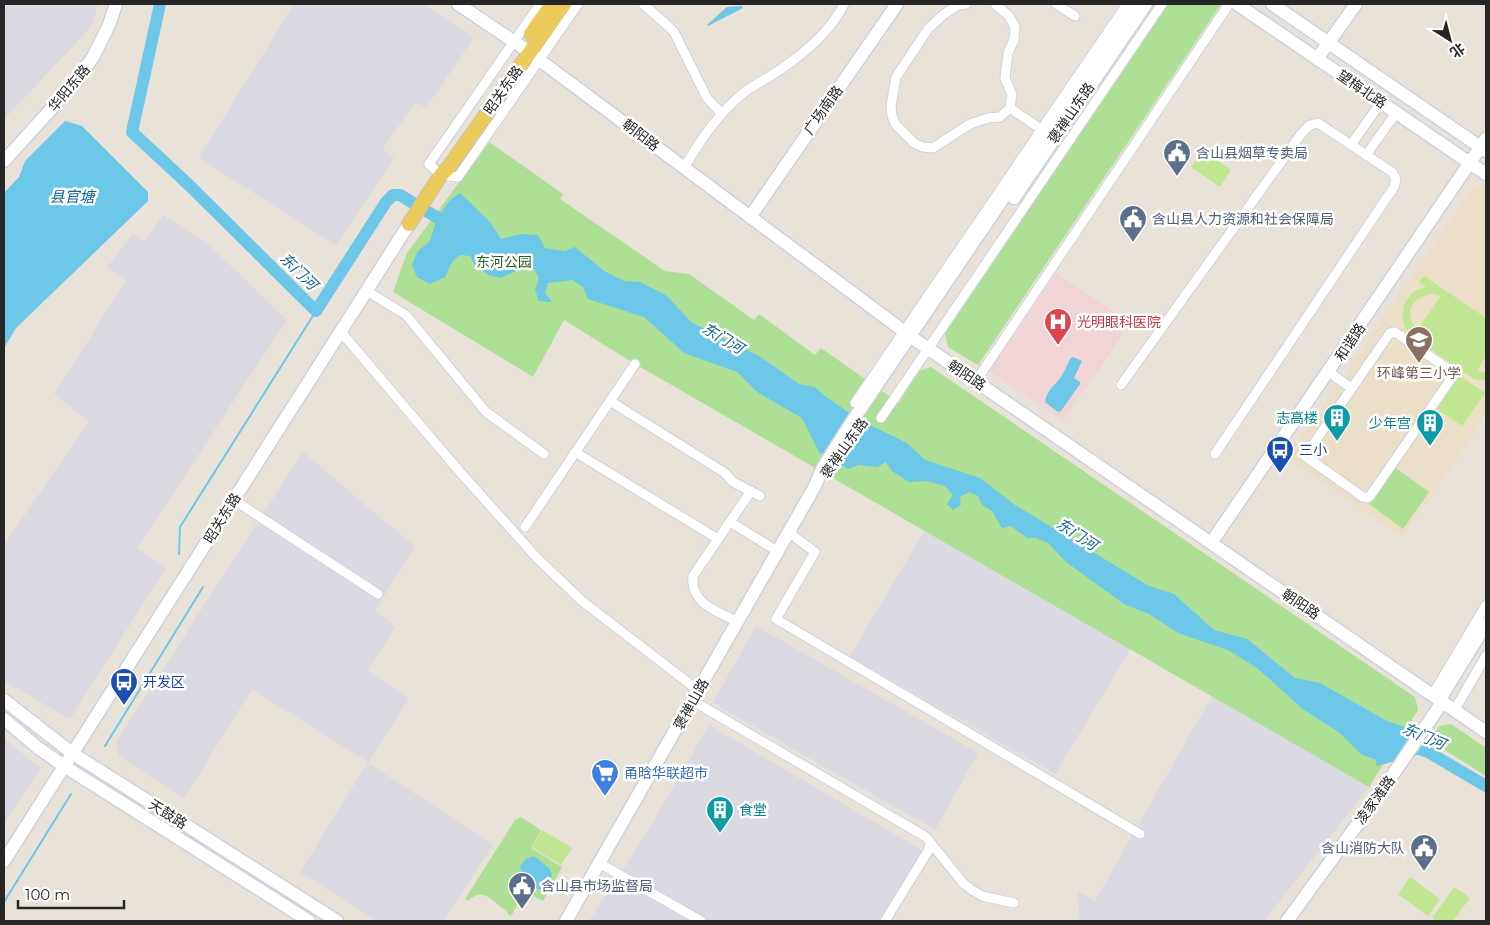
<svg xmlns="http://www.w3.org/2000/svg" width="1490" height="925" font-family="Montserrat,'Noto Sans SC',sans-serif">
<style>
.industrial{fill:#dbd9e1}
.education{fill:#ebdfc7}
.medical{fill:#f0d4d6}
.green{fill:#addf95}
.pitch{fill:#c1e691;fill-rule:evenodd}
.water{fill:#6cc7e9}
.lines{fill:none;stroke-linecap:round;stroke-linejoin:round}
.stream{stroke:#6cc7e9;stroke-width:2}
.river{stroke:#6cc7e9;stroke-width:12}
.street-casing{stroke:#cdd1df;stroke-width:11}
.secondary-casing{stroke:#cdd1df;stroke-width:15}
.primary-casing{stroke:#c2c2c2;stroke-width:16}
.street{stroke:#fff;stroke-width:9}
.secondary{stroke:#fff;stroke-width:12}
.primary{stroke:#ebcb5b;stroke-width:14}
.labels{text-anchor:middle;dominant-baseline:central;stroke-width:5;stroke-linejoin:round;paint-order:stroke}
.street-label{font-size:14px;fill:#262626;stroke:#fff}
.service-label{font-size:14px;fill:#4e5e75;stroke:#fff;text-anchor:start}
.park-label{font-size:14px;fill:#285f1b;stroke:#fff}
.health-label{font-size:14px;fill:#be3a42;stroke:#fff;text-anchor:start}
.education-label{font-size:14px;fill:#785e54;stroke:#fff}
.culture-label{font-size:14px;fill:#0d838f;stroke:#fff;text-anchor:end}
.transit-label{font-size:14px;fill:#164399;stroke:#fff;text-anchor:start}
.shop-label{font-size:14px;fill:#366cbe;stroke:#fff;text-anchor:start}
.water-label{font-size:15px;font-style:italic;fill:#116390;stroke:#fff}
</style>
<rect width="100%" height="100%" fill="#e9e2d8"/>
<g class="industrial">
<polygon points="4,4 98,4 91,27 4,119"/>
<polygon points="294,4 422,4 474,37 427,107 415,103 382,149 394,158 336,245 199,158"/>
<polygon points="163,215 209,245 287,320 137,548 166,568 70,719 4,681 4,545 89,421 54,394 126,281 107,267 133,234 145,242"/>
<polygon points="303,452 415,547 375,610 395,627 368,670 409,698 368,763 493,845 443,921 378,921 300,872 368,762 252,689 184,798 119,756 116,742"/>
<polygon points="925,530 1131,648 1055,774 850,656"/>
<polygon points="756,626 978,753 935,830 713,703"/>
<polygon points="1212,696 1369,787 1264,921 1080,921 1077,891 1095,901"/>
<polygon points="709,725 925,852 882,921 589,921 645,836"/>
<polygon points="4,738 41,769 4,823"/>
</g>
<polygon class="education" points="1485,185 1486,186 1486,416 1402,537 1287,458 1474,187"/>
<polygon class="medical" points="1055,273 1130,323 1063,421 986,369"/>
<g class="green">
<polygon points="1168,4 1221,4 978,365 948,347 945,333"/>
<polygon points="489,142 563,194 560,199 665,271 689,274 754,320 759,314 815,355 821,348 899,403 918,371 931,367 1415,697 1418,710 1369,787 635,364 564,320 533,377 393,292 407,253"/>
<polygon points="1393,466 1429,492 1403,529 1368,503"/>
<polygon points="1451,724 1486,748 1486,776 1431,741 1439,726"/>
<path d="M521,817l20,13 -10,18 31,19 -19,34 -18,-9 -14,24 -3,-2 -2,-4c-12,-5 -21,-26 -38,-9l-3,-2 50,-79z"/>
</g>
<g class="pitch">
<polygon points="1202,150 1231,170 1220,187 1191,167"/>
<path d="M1424,276l62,42v38l-9,15 9,2v8l-12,-2 -60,-41 -9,-10 -3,-12 2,-12 9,-12 13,-5 -7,-5zM1432,294l9,2 -24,34c-14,-17 -6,-33 15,-36z"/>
<polygon points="1456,373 1485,393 1462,426 1434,407"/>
<polygon points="542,830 572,848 561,865 532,847"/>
<polygon points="1410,877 1440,899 1428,916 1398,894"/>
<polygon points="1454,887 1470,898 1453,921 1436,921 1432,918"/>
</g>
<g class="water">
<polygon points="742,6 743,8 708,26 707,25 727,7"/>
<polygon points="65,121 82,126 148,192 148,201 16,328 4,348 4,193 19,177 25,161"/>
<polygon points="460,193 490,222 501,239 522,234 538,235 545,248 564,251 575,247 604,271 624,281 640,282 667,296 691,322 759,356 799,384 815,387 825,396 858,419 907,443 925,460 980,478 1015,505 1149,586 1174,594 1214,630 1247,639 1295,678 1320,683 1387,721 1408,728 1428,752 1377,766 1375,759 1362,755 1340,733 1304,710 1257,668 1228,650 1178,633 1149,614 1124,604 1066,562 1048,543 1036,538 1027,538 1011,526 1002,528 992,511 982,505 978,496 969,492 960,497 961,505 953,510 947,504 953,495 945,486 927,481 909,482 892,471 886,462 877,467 859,465 848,469 819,452 802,418 757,392 737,372 684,353 644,317 588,299 583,287 573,280 548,283 545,293 552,302 539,301 535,290 539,278 534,269 520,269 500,278 489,275 476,267 470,256 460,255 452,262 445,277 430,284 417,277 412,265 418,251 430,241 437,218 450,200"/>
<path d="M1073,357l9,4 -8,17 6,4v2l-19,27 -3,1 -13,-10c2,-10 6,-14 13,-21 5,-6 9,-16 12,-22z"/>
<polygon points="534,856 550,869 552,875 547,886 540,890 522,878 520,866 527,858"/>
</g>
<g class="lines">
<g class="stream">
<polyline points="179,554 180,527 316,311"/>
<polyline points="105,746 203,587"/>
<polyline points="4,902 71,794"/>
</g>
<g class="river">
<polyline points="160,4 132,132 191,187 316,311 386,202 393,195 400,195 451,226"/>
<polyline points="1411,746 1428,752 1486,786"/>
</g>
<defs>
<g id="street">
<polyline points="540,4 429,164 441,175 458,177 578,4"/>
<polyline points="643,4 668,26 674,32 707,98 721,113"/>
<polyline points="966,4 958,5 943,15 928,29 896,77 891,106 892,116 896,125 914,143 923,147 933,148 970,124 988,118 1000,117 1010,108 1012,95 1005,78 1008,53 1014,40 1015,27 1009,16 995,4"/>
<polyline points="1056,4 1075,16"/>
<polyline points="1010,108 1045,132"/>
<polyline points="1351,145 1381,102"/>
<polyline points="1366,155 1396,113"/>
<path d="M684,168c17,-29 35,-56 62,-77 11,-8 24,-14 35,-22 25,-17 50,-38 63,-65"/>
<polyline points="367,291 406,315 486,412 544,454"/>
<polyline points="341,332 460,472 537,558 582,601 699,691"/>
<polygon points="1395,332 1451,371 1453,376 1370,496 1367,498 1363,497 1305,456 1390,333"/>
<polyline points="1329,372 1351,388"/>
<polyline points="976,381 1229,4"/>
<polyline points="1121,385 1301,134 1310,125 1318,123 1392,172 1396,179 1394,187 1215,454"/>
<polyline points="610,401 725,473 733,482 760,496"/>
<polyline points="855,403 1127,4"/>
<polyline points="881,418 1162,4"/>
<polyline points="575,452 718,539"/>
<polyline points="234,500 378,594"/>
<polyline points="730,522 777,551"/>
<polyline points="525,527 635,364"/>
<polyline points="788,532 815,552 776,619 1140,834"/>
<path d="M736,621c-20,-10 -46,-18 -43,-45l58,-85"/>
<polyline points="1433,694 1486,605"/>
<polyline points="693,701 926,837 963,883 972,890 982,896 1014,903"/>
<polyline points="1455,709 1486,656"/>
<polyline points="599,863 701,921"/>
<polyline points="885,921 928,851 930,843"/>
</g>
<g id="secondary">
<polyline points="458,4 522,47 917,341 1486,732"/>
<polyline points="1237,4 1486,174"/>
<polyline points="1272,4 1486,151"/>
<polyline points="1317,59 1356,4"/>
<polyline points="4,161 74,84 93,57 109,25 116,4"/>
<polyline points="1014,198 1146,4"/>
<polyline points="750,217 897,4"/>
<polyline points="1211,543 1486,139"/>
<polyline points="1440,699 1486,624"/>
<polyline points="4,700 72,753 337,921"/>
<polyline points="4,719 37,747 64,766 309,921"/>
<polyline points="4,861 409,224"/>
<polyline points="566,921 815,486 822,469 855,417 1135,4"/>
<polyline points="1287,921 1381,792 1443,701"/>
</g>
<g id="primary">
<polyline points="531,34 552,4"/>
<polyline points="409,224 441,175 449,167 564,4"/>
</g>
</defs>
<use href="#street" class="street-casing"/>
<use href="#secondary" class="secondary-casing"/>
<use href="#primary" class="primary-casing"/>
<use href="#street" class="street"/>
<use href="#secondary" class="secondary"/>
<use href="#primary" class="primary"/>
</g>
<defs>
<symbol id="civic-pin" viewBox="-11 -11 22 30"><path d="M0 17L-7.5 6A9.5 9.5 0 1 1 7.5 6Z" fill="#5c6f8a" stroke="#fff"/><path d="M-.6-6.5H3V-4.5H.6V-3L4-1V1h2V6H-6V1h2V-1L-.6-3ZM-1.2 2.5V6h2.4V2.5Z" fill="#fff"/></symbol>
<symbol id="hospital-pin" viewBox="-11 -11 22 30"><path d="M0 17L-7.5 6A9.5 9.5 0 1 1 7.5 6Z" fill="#e0444e" stroke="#fff"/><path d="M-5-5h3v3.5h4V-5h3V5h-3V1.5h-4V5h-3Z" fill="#fff"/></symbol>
<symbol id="school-pin" viewBox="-11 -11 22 30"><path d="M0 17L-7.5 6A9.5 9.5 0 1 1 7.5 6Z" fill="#8d6e63" stroke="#fff"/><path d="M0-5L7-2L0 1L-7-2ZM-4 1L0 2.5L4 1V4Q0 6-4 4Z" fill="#fff"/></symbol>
<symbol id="building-pin" viewBox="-11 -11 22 30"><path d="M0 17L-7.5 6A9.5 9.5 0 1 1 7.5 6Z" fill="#0f9aa8" stroke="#fff"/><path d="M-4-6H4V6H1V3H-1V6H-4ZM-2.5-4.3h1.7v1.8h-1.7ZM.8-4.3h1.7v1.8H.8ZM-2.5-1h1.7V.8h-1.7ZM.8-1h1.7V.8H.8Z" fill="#fff"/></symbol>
<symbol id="bus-pin" viewBox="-11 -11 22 30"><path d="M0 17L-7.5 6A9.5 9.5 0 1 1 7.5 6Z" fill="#1a4fb4" stroke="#fff"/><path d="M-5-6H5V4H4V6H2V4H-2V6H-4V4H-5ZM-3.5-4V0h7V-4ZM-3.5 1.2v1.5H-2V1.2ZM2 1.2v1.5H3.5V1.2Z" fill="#fff"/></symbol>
<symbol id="supermarket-pin" viewBox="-11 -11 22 30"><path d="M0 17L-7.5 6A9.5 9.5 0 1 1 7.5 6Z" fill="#3f7fe0" stroke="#fff"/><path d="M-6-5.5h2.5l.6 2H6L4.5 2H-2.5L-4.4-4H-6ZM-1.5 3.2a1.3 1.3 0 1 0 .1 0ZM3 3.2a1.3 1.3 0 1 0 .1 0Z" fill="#fff"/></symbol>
</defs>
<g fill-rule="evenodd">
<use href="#civic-pin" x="1161" y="137" width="32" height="43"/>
<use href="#civic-pin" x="1117" y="203" width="32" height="43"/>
<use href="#hospital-pin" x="1042" y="306" width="32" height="43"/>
<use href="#school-pin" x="1403" y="324" width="32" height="43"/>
<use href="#building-pin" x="1321" y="402" width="32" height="43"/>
<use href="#building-pin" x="1414" y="407" width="32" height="43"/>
<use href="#bus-pin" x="1264" y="434" width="32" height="43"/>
<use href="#bus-pin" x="108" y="666" width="32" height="43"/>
<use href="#supermarket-pin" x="589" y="757" width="32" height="43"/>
<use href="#building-pin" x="704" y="794" width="32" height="43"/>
<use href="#civic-pin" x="1408" y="832" width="32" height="43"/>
<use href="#civic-pin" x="506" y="870" width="32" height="43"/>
</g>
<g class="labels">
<g class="street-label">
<text transform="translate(69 88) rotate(-50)">华阳东路</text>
<text transform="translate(1362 89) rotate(34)">望梅北路</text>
<text transform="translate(503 90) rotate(-55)">昭关东路</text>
<text transform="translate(823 110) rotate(-55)">广场南路</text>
<text transform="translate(1071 113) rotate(-56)">褒禅山东路</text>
<text transform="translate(641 135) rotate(37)">朝阳路</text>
<text transform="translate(1350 342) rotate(-56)">和谐路</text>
<text transform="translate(967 375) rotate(34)">朝阳路</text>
<text transform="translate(844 448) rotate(-55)">褒禅山东路</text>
<text transform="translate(222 518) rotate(-58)">昭关东路</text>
<text transform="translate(1301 604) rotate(34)">朝阳路</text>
<text transform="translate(691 704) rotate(-61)">褒禅山路</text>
<text transform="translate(1375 800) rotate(-54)">凌家滩路</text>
<text transform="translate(168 814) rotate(32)">天鼓路</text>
</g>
<g class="service-label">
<text x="1196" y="153">含山县烟草专卖局</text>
<text x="1152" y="219">含山县人力资源和社会保障局</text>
<text x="1405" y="848" text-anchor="end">含山消防大队</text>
<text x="541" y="886">含山县市场监督局</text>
</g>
<g class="park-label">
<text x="504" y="262">东河公园</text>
</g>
<g class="health-label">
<text x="1077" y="322">光明眼科医院</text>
</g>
<g class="education-label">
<text x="1419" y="373">环峰第三小学</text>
</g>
<g class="culture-label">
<text x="1318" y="418">志高楼</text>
<text x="1411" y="423">少年宫</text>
<text x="739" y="810" text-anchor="start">食堂</text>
</g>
<g class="transit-label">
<text x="1299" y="450">三小</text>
<text x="143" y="682">开发区</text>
</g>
<g class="shop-label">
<text x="624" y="773">甬晗华联超市</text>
</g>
<g class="water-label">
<text x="72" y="196">县官塘</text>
<text transform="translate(299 271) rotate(44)">东门河</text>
<text transform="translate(723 338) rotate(31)">东门河</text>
<text transform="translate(1077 534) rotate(33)">东门河</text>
<text transform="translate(1424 736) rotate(23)">东门河</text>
</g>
</g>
<rect width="1490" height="925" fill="none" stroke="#262626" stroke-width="10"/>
<g transform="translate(1450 40) rotate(144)" stroke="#ffffff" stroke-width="4" paint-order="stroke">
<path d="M0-4L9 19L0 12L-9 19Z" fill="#262626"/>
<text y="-8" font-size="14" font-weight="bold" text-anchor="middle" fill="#262626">北</text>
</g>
<path d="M18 900v8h106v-8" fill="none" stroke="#262626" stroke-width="2.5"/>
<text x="25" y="900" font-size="15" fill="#262626" stroke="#ffffff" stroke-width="4" paint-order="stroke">100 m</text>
</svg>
